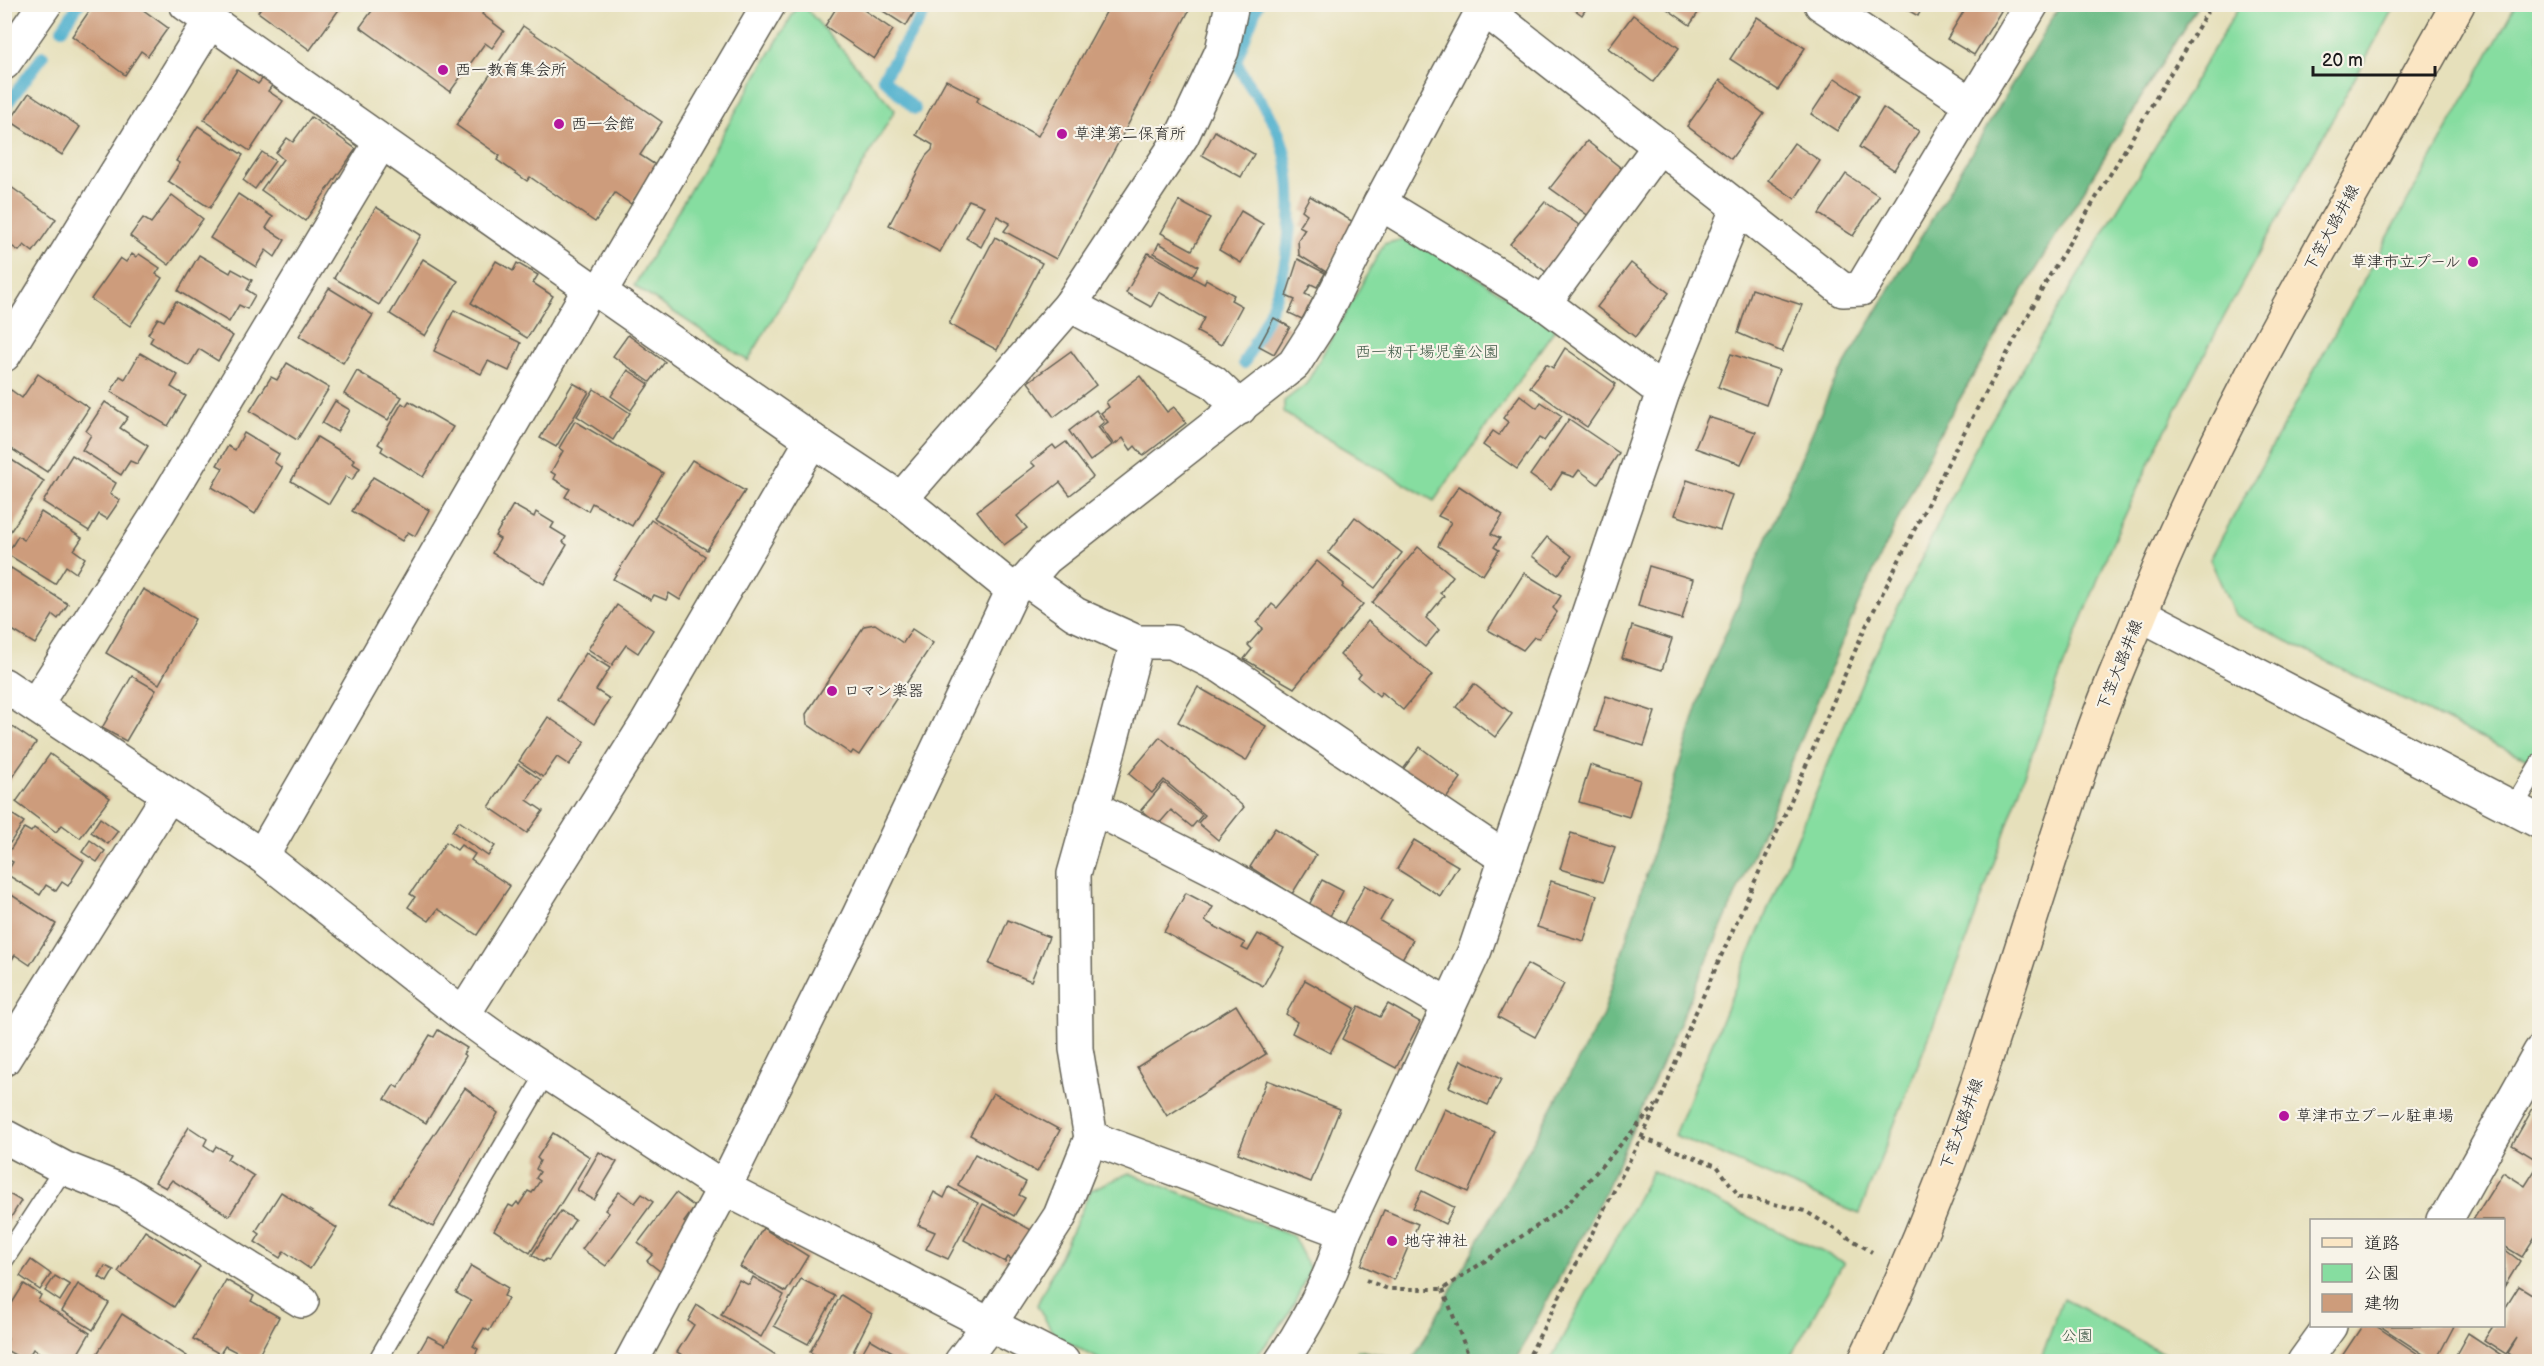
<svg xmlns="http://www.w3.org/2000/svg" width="2544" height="1366" font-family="'Balsamiq Sans','Klee One',sans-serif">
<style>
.green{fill:#86dda0;stroke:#517c5e;stroke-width:1.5}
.forest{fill:#6cbc86;stroke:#446c51;stroke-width:1.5}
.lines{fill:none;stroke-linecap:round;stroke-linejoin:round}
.stream{stroke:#4fb0ce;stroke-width:12}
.building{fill:#cd9c7b}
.service-casing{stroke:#636154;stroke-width:21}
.minor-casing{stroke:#636154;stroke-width:36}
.secondary-casing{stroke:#636154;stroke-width:36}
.path{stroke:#636154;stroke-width:4;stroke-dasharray:4.5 4.5;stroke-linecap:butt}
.service{stroke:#fff;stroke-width:18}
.minor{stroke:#fff;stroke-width:33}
.secondary{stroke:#fbe6c4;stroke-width:33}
.poi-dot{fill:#b5179e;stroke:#f7f3e8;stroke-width:2}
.labels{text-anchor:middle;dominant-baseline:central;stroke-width:4.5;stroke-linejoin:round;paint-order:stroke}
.poi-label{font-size:16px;fill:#1c1c1c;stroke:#f7f3e8;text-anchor:start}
.street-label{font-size:16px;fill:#1c1c1c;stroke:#f7f3e8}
.park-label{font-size:16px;fill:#3c5644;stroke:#f7f3e8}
</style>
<rect width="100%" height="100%" fill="#f7f3e8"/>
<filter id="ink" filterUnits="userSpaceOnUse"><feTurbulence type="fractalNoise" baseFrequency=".0167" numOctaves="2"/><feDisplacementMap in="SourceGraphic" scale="12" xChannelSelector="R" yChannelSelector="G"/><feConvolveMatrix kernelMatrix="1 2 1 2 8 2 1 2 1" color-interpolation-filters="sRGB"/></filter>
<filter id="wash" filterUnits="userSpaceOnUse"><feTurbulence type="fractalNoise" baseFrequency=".008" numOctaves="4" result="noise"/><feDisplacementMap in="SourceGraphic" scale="24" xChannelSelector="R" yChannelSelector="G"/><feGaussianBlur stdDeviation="1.35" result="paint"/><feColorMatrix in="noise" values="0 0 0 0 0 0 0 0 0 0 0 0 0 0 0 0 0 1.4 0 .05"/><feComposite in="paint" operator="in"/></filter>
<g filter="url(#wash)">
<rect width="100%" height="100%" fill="#e6e0bb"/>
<g class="green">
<polygon points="798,5 803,5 895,110 748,361 634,286"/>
<polygon points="2240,5 2395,5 2224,317 2158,445 2113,541 2059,678 1965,945 1859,1214 1674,1135 1865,675 1976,446"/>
<polygon points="2516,5 2539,5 2539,764 2462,729 2235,615 2210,559"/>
<polygon points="1415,236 1555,329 1434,501 1284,413 1284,401 1306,384 1384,244"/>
<polygon points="1652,1171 1844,1262 1788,1361 1550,1361"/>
<polygon points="1129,1173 1293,1236 1310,1269 1288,1316 1253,1361 1102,1361 1054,1335 1037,1305 1091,1190"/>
<polygon points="2063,1298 2177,1361 2040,1361"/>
</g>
<polygon class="forest" points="2060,5 2198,5 2033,273 1937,438 1858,604 1740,885 1607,1188 1515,1361 1352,1361 1358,1350 1412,1361 1603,1015 1705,682 1833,384"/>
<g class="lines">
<g class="stream">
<polyline points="62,29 79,4"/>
<polyline points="4,108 43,56"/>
<polyline points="915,109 883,78 930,4"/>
<path d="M1244,363c10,-20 22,-41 30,-62 19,-48 24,-126 2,-174 -11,-23 -30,-42 -40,-66l22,-57"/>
</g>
</g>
<g id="blocks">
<g class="building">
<polygon points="94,4 135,4 168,28 148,56 141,51 125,75 72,36"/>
<polygon points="263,4 343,4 310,50 258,12"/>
<polygon points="377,4 489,4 482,14 504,31 492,48 485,43 450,92 360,27"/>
<polygon points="827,4 855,4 893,30 874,59 825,26 835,10"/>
<polygon points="872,4 919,4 906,26"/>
<polygon points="1567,4 1589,4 1582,15"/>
<polygon points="1660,4 1704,4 1690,25"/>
<polygon points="1897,4 1924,4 1918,16"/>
<polygon points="1968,4 1991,4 2001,11 1974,55 1947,39"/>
<polygon points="1110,5 1192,5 1056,259 1004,231 1010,223 997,216 981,247 966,238 984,206 969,200 940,252 889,225 926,156 932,150 933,145 916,135 946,80 979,97 977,101 980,104 1038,136"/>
<polygon points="1633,15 1679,48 1653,82 1608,48"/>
<polygon points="1757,17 1805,48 1778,90 1730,59"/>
<polygon points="523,26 662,122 640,155 657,166 631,204 615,193 595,222 530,177 527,181 497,160 500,156 456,125"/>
<polygon points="237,70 258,84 263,78 273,84 268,91 283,101 250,151 204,120"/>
<polygon points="1835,78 1860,95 1837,131 1811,114"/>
<polygon points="1720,80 1764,114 1731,159 1687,126"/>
<polygon points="29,93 80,127 62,155 10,121"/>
<polygon points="1883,108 1919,131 1894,170 1859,147"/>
<polygon points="311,117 356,149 305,221 261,190 283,159 276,153 287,138 293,142"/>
<polygon points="198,126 243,155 210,208 168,181 180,163 176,161"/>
<polygon points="1215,131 1254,154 1241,177 1202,155"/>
<polygon points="1587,141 1626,172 1593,219 1550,188"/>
<polygon points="1794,143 1820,161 1795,199 1768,180"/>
<polygon points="262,152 275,161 255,189 243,180"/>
<polygon points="1846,174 1879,196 1853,236 1819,214"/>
<polygon points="4,182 56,219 33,252 24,245 19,251 4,241"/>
<polygon points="238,194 273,217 266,228 285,240 275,257 266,250 256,267 210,238"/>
<polygon points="172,195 203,219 169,265 130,236 143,218 151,223"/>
<polygon points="1310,196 1355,223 1326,272 1299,255 1298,240 1305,229 1299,226 1307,214 1302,210"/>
<polygon points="1179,201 1210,218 1192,250 1161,233"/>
<polygon points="1545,202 1585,229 1551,276 1510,244"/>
<polygon points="376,207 421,235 379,305 334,278"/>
<polygon points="1241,211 1263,224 1241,263 1219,250"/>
<polygon points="995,237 1042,263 997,350 949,324"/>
<polygon points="1159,243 1198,266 1192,276 1154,253"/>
<polygon points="1148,253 1204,284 1206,279 1234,295 1231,300 1242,306 1221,345 1197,332 1204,318 1159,292 1151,307 1126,293"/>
<polygon points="132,254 136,257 139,254 160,268 156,274 162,278 130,326 91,299 120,258 126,262"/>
<polygon points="199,255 230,273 232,269 252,280 247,290 255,295 247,309 239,305 229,322 178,291"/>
<polygon points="423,259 458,281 425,336 390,314"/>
<polygon points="1298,259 1325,273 1317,287 1311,284 1305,294 1313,298 1302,319 1289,313 1295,300 1286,296"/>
<polygon points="496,261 513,271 517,263 538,275 533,283 553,296 527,338 471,303"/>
<polygon points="1631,263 1669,293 1635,337 1597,307"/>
<polygon points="329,288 373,315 343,363 299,336"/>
<polygon points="1752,289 1802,305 1782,352 1738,333"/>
<polygon points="176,301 233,336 218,361 199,349 189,366 150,342 153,337 148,334 158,318 164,321"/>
<polygon points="454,310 521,343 509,371 488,361 481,374 434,351"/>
<polygon points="1274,318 1290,327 1274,354 1259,346"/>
<polygon points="628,335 665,362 650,382 613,356"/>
<polygon points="1565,348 1616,384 1587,427 1530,387 1546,364 1553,368"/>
<polygon points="1071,351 1096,385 1054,417 1028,382"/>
<polygon points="140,353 178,375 171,387 186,396 168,426 111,392 120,376 125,379"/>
<polygon points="1731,354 1779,370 1766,405 1718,387"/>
<polygon points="287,363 329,388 297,440 250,411 271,377 277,380"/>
<polygon points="628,370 649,384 631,410 611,396"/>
<polygon points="357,371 402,397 388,420 344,394"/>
<polygon points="38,374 89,408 47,472 4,444 4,399 11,390 22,398"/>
<polygon points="1140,376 1167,412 1174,407 1186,423 1143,456 1135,446 1131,450 1123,438 1114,445 1101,427 1108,422 1101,413 1109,407 1106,402"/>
<polygon points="573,383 589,392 556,447 540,438"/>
<polygon points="594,389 630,413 613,440 577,416"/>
<polygon points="1520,395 1537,408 1541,402 1562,416 1544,441 1539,438 1517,469 1483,445 1493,431 1499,435 1508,422 1503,418"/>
<polygon points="335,401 350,410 337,432 322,423"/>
<polygon points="409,401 453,427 423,477 381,451 383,447 378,444 402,403 406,406"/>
<polygon points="105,402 128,417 120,428 148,446 137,464 130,461 121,475 82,450 91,435 86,431"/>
<polygon points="1096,410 1104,422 1098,427 1112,445 1090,461 1069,431"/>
<polygon points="1708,417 1756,432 1741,464 1695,448"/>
<polygon points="1569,419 1619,453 1598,484 1579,470 1574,477 1562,473 1551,490 1530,475"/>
<polygon points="575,421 663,473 632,526 592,503 588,511 565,497 570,489 554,479 556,475 551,472 563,451 559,448"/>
<polygon points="244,433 279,454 274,462 282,468 255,514 212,487 223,468 217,465 228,446 235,450"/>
<polygon points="317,437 355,460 352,463 360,468 352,480 346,476 329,504 291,481"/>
<polygon points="1066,442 1093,477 1070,495 1060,482 1017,516 1027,528 1004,545 977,511 1035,466 1031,462 1053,445 1056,449"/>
<polygon points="4,455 44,481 4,541"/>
<polygon points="72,455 116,483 110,494 120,500 107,519 99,514 89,531 43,502"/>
<polygon points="692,460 745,491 707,550 654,518"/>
<polygon points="373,477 429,510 415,536 408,532 402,541 352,511"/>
<polygon points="1687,480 1732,495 1720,530 1675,515"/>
<polygon points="1459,486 1503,515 1491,534 1500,538 1494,547 1499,550 1483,575 1438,546 1451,522 1438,516"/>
<polygon points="513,505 534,517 536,512 554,523 551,528 566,537 563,542 567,545 544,584 492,553 500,539 495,536"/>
<polygon points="41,512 82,538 74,550 85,558 76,573 66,566 55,584 7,554 18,536 24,540"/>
<polygon points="1355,517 1402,553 1375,588 1328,553"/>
<polygon points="651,520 705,556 680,600 669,593 666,600 654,595 651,600 613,579"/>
<polygon points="1547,537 1572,556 1558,575 1532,556"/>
<polygon points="1418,547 1453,576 1440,593 1444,596 1426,618 1439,630 1425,647 1372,603"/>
<polygon points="1317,561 1344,584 1342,587 1363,604 1294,688 1244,659 1252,649 1248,645 1263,628 1257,623 1272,604 1277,608"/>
<polygon points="1649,566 1693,579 1682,619 1638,606"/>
<polygon points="11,568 68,604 58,619 53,615 35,644 4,625 4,571 8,574"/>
<polygon points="1524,573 1561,596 1553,608 1557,612 1539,638 1534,637 1523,650 1488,630"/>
<polygon points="143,589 195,619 159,684 106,653"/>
<polygon points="617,605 653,630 638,653 626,645 612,665 588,649"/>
<polygon points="1368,621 1432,675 1403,710 1382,692 1379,696 1358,678 1361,674 1340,655"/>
<polygon points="875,624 903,643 912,629 933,643 859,755 853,751 851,754 807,724 806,714 864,626"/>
<polygon points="1632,626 1672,639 1662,670 1622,658"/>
<polygon points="586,653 610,668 596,690 610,699 594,724 557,699"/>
<polygon points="132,676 156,690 126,741 102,728"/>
<polygon points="1474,684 1512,714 1495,737 1456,707"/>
<polygon points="1198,687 1266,726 1246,761 1178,722"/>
<polygon points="1606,696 1655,712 1644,746 1595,731"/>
<polygon points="548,717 585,742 569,765 557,757 543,777 519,761"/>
<polygon points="4,721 36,743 8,783 4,780"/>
<polygon points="1160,737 1244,807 1218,840 1198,823 1205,815 1164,780 1152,793 1129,774"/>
<polygon points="1420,747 1461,778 1443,803 1401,772"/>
<polygon points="50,754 110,798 80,838 62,825 56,832 16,802"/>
<polygon points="518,764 541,780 527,800 543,811 527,833 489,807"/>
<polygon points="1590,765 1640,780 1629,817 1579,802"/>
<polygon points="1164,783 1202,815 1192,827 1171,810 1158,825 1141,810"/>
<polygon points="7,811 24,822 10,843 4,839 4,815"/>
<polygon points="100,818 118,831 108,844 91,832"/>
<polygon points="459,821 495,846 488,856 452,831"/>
<polygon points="24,828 31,832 34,828 84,861 68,886 62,882 56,891 46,885 40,895 6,874 13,862 5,858"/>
<polygon points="1275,828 1316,855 1292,894 1250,867"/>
<polygon points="1571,833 1615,847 1603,882 1560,869"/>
<polygon points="90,840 105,851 97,862 82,852"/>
<polygon points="1414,840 1458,866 1440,896 1397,869"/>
<polygon points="446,842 457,850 461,845 475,854 471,860 510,886 477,935 438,909 429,921 408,907 415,897 410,894"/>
<polygon points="1322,880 1343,891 1328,920 1307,909"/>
<polygon points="1551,881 1597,895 1584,941 1537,927"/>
<polygon points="1365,885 1392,900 1380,921 1413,940 1399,964 1342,927"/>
<polygon points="4,890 56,924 30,965 15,955 9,964 4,961"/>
<polygon points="1186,893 1213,907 1205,921 1245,943 1242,948 1248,951 1258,934 1284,948 1263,986 1164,932"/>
<polygon points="1008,920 1049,937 1031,981 989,964"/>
<polygon points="1527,964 1564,984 1535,1037 1498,1017"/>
<polygon points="1305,980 1355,1008 1330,1053 1292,1033 1297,1022 1286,1014"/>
<polygon points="1388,1004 1420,1022 1396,1068 1342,1039 1359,1006 1380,1017"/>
<polygon points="1236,1005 1266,1054 1167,1116 1137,1067"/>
<polygon points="438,1030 467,1048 463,1054 466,1056 426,1123 385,1099 394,1085 398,1088 430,1035 434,1037"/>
<polygon points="1461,1060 1501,1079 1488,1105 1449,1087"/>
<polygon points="1267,1080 1340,1109 1311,1182 1238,1153"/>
<polygon points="465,1088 498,1113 433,1227 389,1202"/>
<polygon points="993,1093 1060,1130 1037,1172 970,1135"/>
<polygon points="2540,1096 2540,1162 2512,1145"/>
<polygon points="1445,1109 1495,1132 1468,1192 1418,1169"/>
<polygon points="189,1127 207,1139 204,1145 213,1151 216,1146 230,1154 227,1159 254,1176 229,1216 172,1180 166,1188 155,1182"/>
<polygon points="553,1133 590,1157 530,1253 494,1230 509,1205 513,1207 517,1202 519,1205 528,1191 532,1193 540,1181 536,1178 540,1172 536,1169 540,1161 537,1158"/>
<polygon points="599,1152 617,1162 594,1200 577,1190"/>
<polygon points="975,1154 1026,1182 1019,1195 1025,1198 1014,1216 958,1185"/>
<polygon points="2537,1167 2540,1169 2540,1229 2522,1257 2504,1246 2504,1220 2473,1220 2503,1172 2525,1186"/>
<polygon points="949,1187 978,1203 948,1259 926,1249 935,1232 918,1225 934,1192 944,1198"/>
<polygon points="4,1191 21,1201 4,1229"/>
<polygon points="1422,1191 1454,1207 1445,1224 1413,1208"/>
<polygon points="281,1192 337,1228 310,1269 284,1251 280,1258 255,1242 260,1234 256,1231"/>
<polygon points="619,1192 635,1203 642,1194 653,1202 606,1266 582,1249 609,1213 605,1210"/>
<polygon points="676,1193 695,1207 684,1222 690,1226 665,1275 647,1261 653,1254 638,1243"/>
<polygon points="983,1204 1035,1232 1018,1263 1008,1257 1005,1262 964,1240"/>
<polygon points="1384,1210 1418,1224 1394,1280 1361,1265"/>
<polygon points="561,1211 575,1220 549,1260 546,1259 543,1262 532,1255"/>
<polygon points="763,1228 808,1256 786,1292 740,1267"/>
<polygon points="145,1231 200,1266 174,1307 118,1272"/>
<polygon points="2504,1249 2520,1261 2504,1287"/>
<polygon points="31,1260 51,1274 40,1290 20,1276"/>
<polygon points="105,1266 114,1270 107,1282 99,1277"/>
<polygon points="471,1266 508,1288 504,1296 508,1298 489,1331 484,1328 473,1346 478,1349 472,1360 468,1358 466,1362 413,1362 428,1336 445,1345 471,1301 456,1293"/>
<polygon points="55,1276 70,1285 60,1301 45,1291"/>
<polygon points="753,1277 784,1295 761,1337 721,1315 739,1280 749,1285"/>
<polygon points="801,1279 835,1296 808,1344 774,1326"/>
<polygon points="226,1280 254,1296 251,1301 279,1317 255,1362 225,1346 220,1354 193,1339"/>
<polygon points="24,1284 41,1295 38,1301 90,1333 73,1362 54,1362 33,1349 26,1361 4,1349 8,1339 4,1337 4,1316"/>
<polygon points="78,1284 109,1303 93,1330 62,1311"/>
<polygon points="2519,1286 2540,1299 2540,1362 2522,1362 2508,1353 2517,1338 2506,1354 2484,1340 2493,1326 2504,1326 2504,1310"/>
<polygon points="841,1295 872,1314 848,1362 828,1362 810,1352"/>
<polygon points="697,1305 787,1362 678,1362 682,1355 677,1352 694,1325 688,1321"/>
<polygon points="122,1314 187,1356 184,1362 92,1362"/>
<polygon points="2362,1326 2376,1326 2430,1362 2338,1362"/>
<polygon points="2380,1326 2454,1326 2435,1362"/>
<polygon points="2468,1333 2512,1362 2452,1362"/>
<polygon points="870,1339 910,1362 857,1362"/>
</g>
</g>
</g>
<g filter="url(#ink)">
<use href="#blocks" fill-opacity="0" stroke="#636154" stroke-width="1.5"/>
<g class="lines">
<defs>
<g id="service">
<polyline points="2513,808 2540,763"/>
<polyline points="4,1260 64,1168"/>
<polyline points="380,1356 546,1073"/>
</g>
<g id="minor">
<polyline points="186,4 590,288 600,292 812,440 901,499 1013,590"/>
<polyline points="1478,4 1843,290 1861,289 2032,4"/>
<polyline points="1821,4 1971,104"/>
<polyline points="4,63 45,4"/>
<polyline points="1380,203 1544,303 1663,392"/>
<polyline points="600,292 769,4"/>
<polyline points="1544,303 1660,145"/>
<polyline points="1070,305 1213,382 1240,408"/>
<polyline points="4,355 210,21"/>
<polyline points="901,499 1070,305 1182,136 1222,51 1232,4"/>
<polyline points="1027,580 1075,614 1137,642 1172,642 1222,667 1505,858"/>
<polyline points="2140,614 2540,822"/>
<polyline points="4,685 262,856 463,1015 502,1043 724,1188 1063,1362"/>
<polyline points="36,704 156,517 381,142"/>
<polyline points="1092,807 1228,876 1449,1005"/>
<polyline points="262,856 590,288"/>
<polyline points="463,1015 647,723 812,440"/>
<polyline points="4,1059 168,796"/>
<polyline points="4,1136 64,1168 125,1192 302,1301"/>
<polyline points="1091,1138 1344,1232"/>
<polyline points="2443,1220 2447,1218 2540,1052"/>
<polyline points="631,1362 724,1188 859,915 1013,590 1027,580 1046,558 1294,364 1319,325 1380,203 1486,4"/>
<polyline points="961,1362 989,1325 1060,1216 1091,1138 1076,1049 1074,874 1110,746 1137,642"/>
<path d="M1281,1362c28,-41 50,-82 63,-130l131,-282 188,-558 74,-183"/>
<polyline points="2304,1362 2330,1326"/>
</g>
<path id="secondary" d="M1864,1362c43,-90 81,-183 113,-277 39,-115 73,-233 114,-347 14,-40 31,-79 47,-118 86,-216 208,-413 320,-616"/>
</defs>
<use href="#service" class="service-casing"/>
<use href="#minor" class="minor-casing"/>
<use href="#secondary" class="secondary-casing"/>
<g class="path">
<polyline points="1642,1138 1717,1166 1739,1196 1805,1211 1872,1252"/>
<polyline points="1366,1280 1388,1289 1443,1289 1564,1208 1656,1105"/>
<polyline points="1443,1289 1469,1357 1467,1362"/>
<polyline points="1526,1362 1660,1101 1691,1023 1787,810 1864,630 1954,451 2050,275 2212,4"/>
</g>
<use href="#service" class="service"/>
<use href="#minor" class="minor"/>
<use href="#secondary" class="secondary"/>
</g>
</g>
<g class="poi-dot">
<circle cx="443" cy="70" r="6"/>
<circle cx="559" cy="124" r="6"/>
<circle cx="1062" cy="134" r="6"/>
<circle cx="2473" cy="262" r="6"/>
<circle cx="832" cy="691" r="6"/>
<circle cx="2284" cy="1116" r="6"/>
<circle cx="1392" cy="1241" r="6"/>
</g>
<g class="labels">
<g class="poi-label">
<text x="455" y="70">西一教育集会所</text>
<text x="571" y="124">西一会館</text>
<text x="1074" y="134">草津第二保育所</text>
<text x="2461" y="262" text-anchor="end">草津市立プール</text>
<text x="844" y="691">ロマン楽器</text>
<text x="2296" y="1116">草津市立プール駐車場</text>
<text x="1404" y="1241">地守神社</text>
</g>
<g class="street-label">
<text transform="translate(2332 228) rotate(-61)">下笠大路井線</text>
<text transform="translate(2120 665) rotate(-68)">下笠大路井線</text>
<text transform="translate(1962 1124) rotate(-70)">下笠大路井線</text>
</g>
<g class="park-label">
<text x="1427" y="352">西一籾干場児童公園</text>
<text x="2077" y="1336">公園</text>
</g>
</g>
<rect width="2544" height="1366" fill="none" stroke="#f7f3e8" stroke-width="24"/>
<rect x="2310" y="1219" width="195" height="108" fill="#f7f3e8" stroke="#9f9d96" stroke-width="1.5"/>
<rect x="2322" y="1238" width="30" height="9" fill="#fbe6c4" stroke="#9f9d96" stroke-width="1.5"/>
<text x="2364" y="1249" font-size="18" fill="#1c1c1c">道路</text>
<rect x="2322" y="1264" width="30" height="18" fill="#86dda0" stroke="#9f9d96" stroke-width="1.5"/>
<text x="2364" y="1279" font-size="18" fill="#1c1c1c">公園</text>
<rect x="2322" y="1294" width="30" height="18" fill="#cd9c7b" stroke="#9f9d96" stroke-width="1.5"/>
<text x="2364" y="1309" font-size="18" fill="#1c1c1c">建物</text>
<path d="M2313 66v9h122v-9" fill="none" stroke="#1c1c1c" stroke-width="3"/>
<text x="2322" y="66" font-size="18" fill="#1c1c1c" stroke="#f7f3e8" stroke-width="4.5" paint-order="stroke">20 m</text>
</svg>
